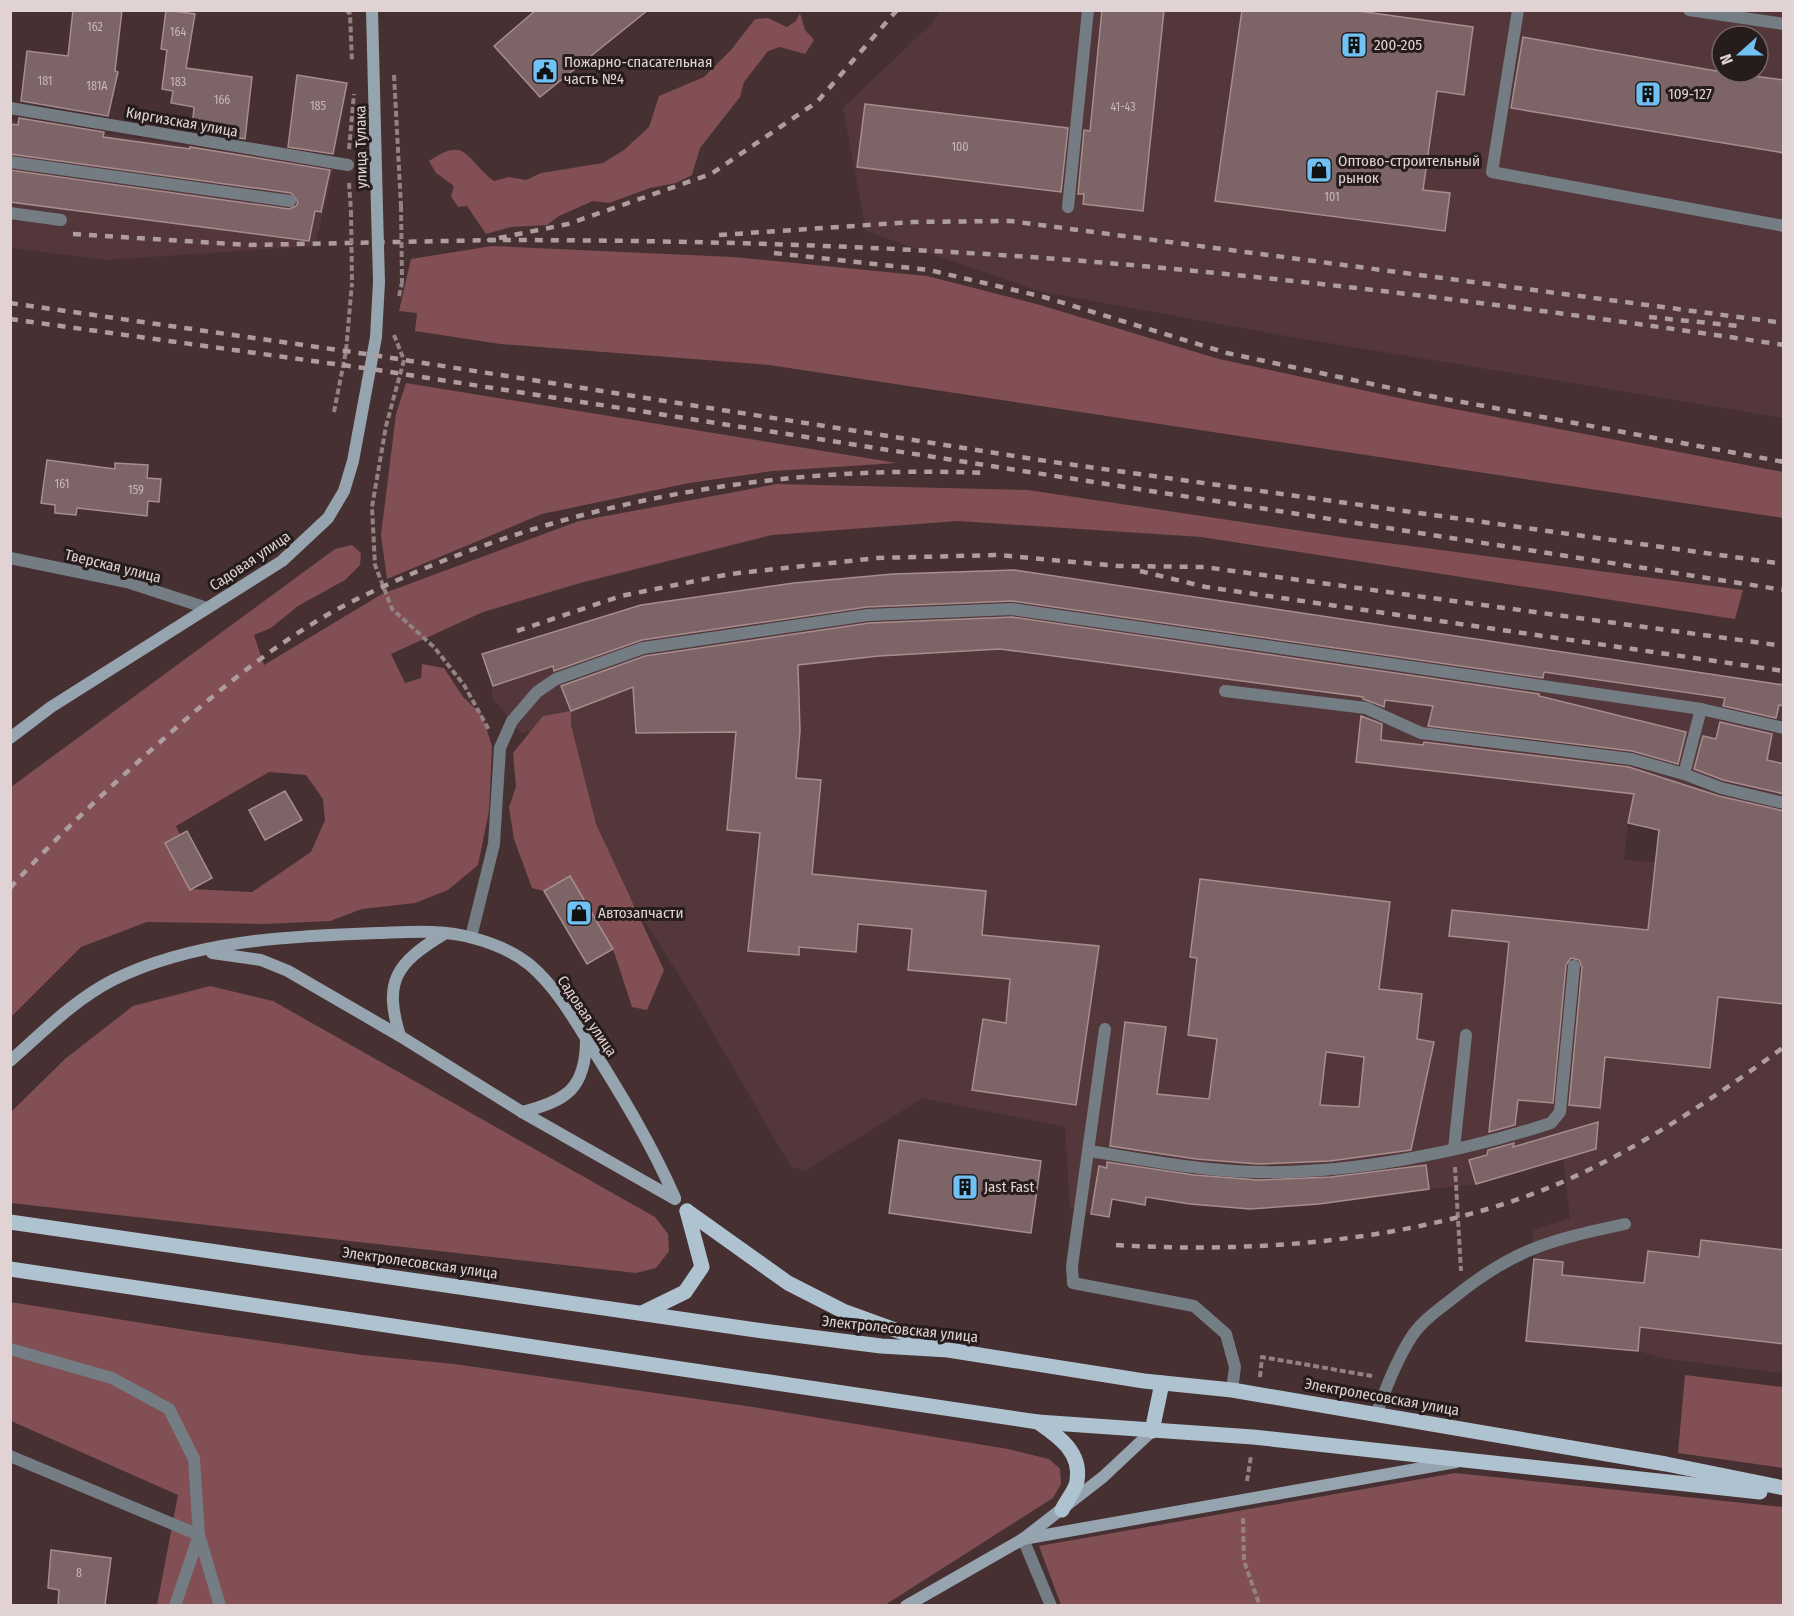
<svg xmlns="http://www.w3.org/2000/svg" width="1794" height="1616" font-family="'Fira Sans Condensed',sans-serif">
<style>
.built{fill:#54373a;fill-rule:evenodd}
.green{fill:#824f55;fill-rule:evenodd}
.building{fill:#7d6466;stroke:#a88d8f;stroke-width:1.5;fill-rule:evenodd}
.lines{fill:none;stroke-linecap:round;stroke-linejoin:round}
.path{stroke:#948283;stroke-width:4;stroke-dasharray:6 3;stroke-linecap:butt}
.lane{stroke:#747d83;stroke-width:12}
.street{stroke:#747d83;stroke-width:12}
.secondary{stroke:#95a4ae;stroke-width:12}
.primary{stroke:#afc2cf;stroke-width:15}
.rail{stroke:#ae9d9f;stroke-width:4.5;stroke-dasharray:8 8;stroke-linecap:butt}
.path-bridge{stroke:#948283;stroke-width:4;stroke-dasharray:6 3;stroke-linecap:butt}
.secondary-bridge{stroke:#95a4ae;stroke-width:12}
.labels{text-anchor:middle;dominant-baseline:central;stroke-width:6;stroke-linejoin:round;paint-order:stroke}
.number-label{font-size:12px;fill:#c8b7b8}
.poi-label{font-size:15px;fill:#e1d3d4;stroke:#261c1c;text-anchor:start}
.street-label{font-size:15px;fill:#e1d3d4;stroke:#261c1c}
</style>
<rect width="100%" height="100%" fill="#463032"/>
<g class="built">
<path d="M940,11h843v407l-491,-81 -254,-46 -172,-60 -23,-123 88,-84zM1722,36h36v36h-36z"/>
<polygon points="11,120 334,167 315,246 106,260 11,248"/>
<polygon points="1014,570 1783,685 1783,850 1628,823 1624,860 1783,870 1783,1373 1667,1359 1638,1351 1526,1341 1534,1259 1532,1230 1570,1218 1563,1159 1476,1184 1250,1209 1190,1204 1147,1197 1145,1205 1113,1199 1109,1217 1070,1208 1065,1127 923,1098 805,1171 791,1167 684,983 548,770 570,725 521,733 491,696 493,686 482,654 641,605 794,583 893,574"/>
</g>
<g class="green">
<path d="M800,13l5,17 9,10 -9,14 -25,-7 -12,4 -24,31 -4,15 -40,51 -8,27 -16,8 -26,5 -41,15 -16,-2 -34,15 -12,9 -36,2 -25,7 -19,-28 -9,1 -7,-11 3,-10 -18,-13 -7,-12c38,-26 36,-2 65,20l15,-4 17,3 15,-7 62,-10 21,-13 25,-23 10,-31 45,-19 27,-27 24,-31 13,-1 19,9 9,-6z"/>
<polygon points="492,246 733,257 927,276 1040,305 1219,359 1413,401 1783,472 1783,518 769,365 500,344 415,331 417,313 399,311 411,259"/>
<polygon points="406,383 897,463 773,471 689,483 542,514 387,579 381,535 396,414"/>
<path d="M777,484l251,6 314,47 401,53 -8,29 -534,-82 -243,-16 -186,14 -192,48 -97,29 -92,42 14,29 16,-5 1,-14 22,4 19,29 19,18 10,31 -3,65 -11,54 -30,25 -33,13 -53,6 -32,12 -65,3 -118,-2 -66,25 -70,70v-230l324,-238 17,-4 9,8 -1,12 -15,15 -47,26 -27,22 -17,7 10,30 118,-71 197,-73zM269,772l37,3 17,24 2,21 -14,32 -59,40 -62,-3 -25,-46 15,-8 -4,-9z"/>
<polygon points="571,711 571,725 596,824 664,970 647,1010 632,1007 613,949 570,876 544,891 532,888 514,839 509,807 516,787 513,753 543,716"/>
<polygon points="210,986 273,1001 655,1217 668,1234 669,1251 656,1268 636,1273 11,1203 11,1112 65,1059 133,1006"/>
<polygon points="10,1302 199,1332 362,1355 454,1364 753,1407 1008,1449 1049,1459 1060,1469 1061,1484 1053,1498 885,1605 157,1605 178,1495 11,1421"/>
<polygon points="1685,1375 1783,1387 1783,1468 1678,1453"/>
<polygon points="1455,1473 1783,1507 1783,1605 1061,1605 1039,1546"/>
</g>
<g class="building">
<polygon points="73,10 122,10 115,71 118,72 108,116 21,101 27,51 68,56"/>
<polygon points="166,10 195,14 186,68 252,77 245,139 192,130 194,107 171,103 173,91 162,89 167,50 161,49"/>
<polygon points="536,10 648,10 540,97 494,46"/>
<polygon points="1102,10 1164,10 1143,211 1083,204 1084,194 1078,194 1084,130 1090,131"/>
<polygon points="1242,10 1351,10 1473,27 1464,95 1437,91 1423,190 1450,193 1445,231 1215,201"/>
<polygon points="1523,37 1722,72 1784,80 1784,153 1511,108"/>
<polygon points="297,75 347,83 333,154 288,147"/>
<polygon points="865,104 1068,128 1061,192 857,167"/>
<polygon points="19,118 104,132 103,137 190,149 190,147 330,170 321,212 315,211 309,241 10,202 10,170 289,209 296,206 298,202 291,193 10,154 10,124 18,125"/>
<polygon points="47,460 115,469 115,463 148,465 147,478 161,479 159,502 148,501 147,516 77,508 76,515 55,513 55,505 41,503"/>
<polygon points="1014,570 1784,685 1784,706 1779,705 1776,718 1723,706 1725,698 1544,672 1543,678 1012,601 867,607 642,640 554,671 553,666 493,686 482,654 641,605 794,583 893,574"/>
<polygon points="1012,617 1539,694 1539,696 1686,732 1678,764 1632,751 1428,726 1433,706 1385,700 1384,707 1363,699 1363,697 1000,649 879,656 798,665 800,731 796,778 821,780 812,874 986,891 982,935 1099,946 1076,1105 972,1090 983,1019 1006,1023 1010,979 908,970 912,929 858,924 856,952 799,947 799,955 748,951 760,833 727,830 736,732 636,733 633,687 571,711 561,686 645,656 869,623"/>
<polygon points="1361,716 1382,724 1381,740 1423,745 1424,742 1629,767 1719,796 1784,811 1784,1004 1718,997 1710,1068 1605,1057 1600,1108 1569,1105 1582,967 1579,960 1571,958 1566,965 1553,1103 1518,1100 1515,1125 1489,1132 1509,942 1449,936 1452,910 1648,930 1659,830 1628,823 1634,794 1356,762"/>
<polygon points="1720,722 1772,734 1767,760 1784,764 1784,794 1723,780 1694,769 1703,736 1716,739"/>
<polygon points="285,791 302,820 265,840 249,810"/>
<polygon points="187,831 212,878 190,890 165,843"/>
<polygon points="570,876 613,949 587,964 544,891"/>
<path d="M1200,879l190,23 -11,87 43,5 -5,45 17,3 -23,108 -81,11 -72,3 -62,-5 -86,-13 15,-124 41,5 -9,67 52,5 8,-60 -29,-4 9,-77 -7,-1zM1326,1052l38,5 -5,50 -39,-2z"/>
<polygon points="1598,1122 1596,1149 1476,1184 1469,1160 1487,1155 1488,1150 1514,1143 1513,1147"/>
<polygon points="899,1140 1041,1161 1031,1233 889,1213"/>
<polygon points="1107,1162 1194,1175 1258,1180 1331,1177 1426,1165 1429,1189 1319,1204 1250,1209 1190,1204 1146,1197 1145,1205 1112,1199 1109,1217 1091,1214 1099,1166 1107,1168"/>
<polygon points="1701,1240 1784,1250 1784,1344 1640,1327 1638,1351 1526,1341 1534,1259 1563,1262 1562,1275 1644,1283 1648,1251 1699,1257"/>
<polygon points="51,1550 111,1558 105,1605 58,1605 59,1590 48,1588"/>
</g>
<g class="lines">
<g class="path">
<polyline points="346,10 350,14 352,62"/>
<polyline points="394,75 401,206"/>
<polyline points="349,149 354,94"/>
<polyline points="349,183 351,211"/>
<polyline points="399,296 402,283"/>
<polyline points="394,335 404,360 386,426 372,507 375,565 392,609 434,647 464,685 489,730"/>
<polyline points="334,412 346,351 352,283"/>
<polyline points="1455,1167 1461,1271"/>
<polyline points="1260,1377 1262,1357 1372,1376"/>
<polyline points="1247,1481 1251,1456"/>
<polyline points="1243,1518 1244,1561 1260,1606"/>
</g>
<g class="lane">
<polyline points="1518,10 1492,172 1784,226"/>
<polyline points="1689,10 1784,24"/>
<polyline points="10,108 348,165"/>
<polyline points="10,162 290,201"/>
<polyline points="1068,207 1088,10"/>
<polyline points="10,213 61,220"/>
<polyline points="1225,691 1366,708 1421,733 1631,759 1684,774"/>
<polyline points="1701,709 1684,774 1721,788 1784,803"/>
<polyline points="471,937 494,844 500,748 512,721 537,692 556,679 643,648 868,615 1012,609 1701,709 1784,728"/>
<polyline points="1105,1029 1072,1266 1073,1283 1194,1306 1226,1334 1235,1367 1232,1390"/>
<polyline points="1454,1149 1466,1035"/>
<path d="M1090,1151c56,9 111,20 168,21 93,2 204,-20 293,-49l9,-11 14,-146"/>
<path d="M1376,1415c10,-27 20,-54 36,-79 10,-15 26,-26 40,-37 61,-50 98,-59 173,-75"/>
</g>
<g class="street">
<polyline points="10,558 127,582 207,608"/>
<polyline points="10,1349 112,1378 169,1409 194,1459 199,1535 220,1606"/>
<polyline points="10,1456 199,1535 175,1606"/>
<polyline points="1023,1539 1051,1606"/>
</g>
<g class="secondary">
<polyline points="372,10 377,209"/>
<polyline points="10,738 51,707 282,561 328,518 344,491 353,461 376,337 379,282"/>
<polyline points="212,953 261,960 288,971 400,1036 522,1112 675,1199"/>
<path d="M400,1036c-17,-55 -4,-73 44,-102"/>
<path d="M10,1061c33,-29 64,-61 103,-81 81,-40 176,-44 265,-47 31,-1 65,-4 95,5 19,5 41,14 57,27 26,22 44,54 62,83 30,48 60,97 83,150"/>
<path d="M522,1112c45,-11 64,-24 64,-73"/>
<polyline points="1023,1539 1456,1462"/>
<polyline points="906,1606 1023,1539 1103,1477 1152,1431"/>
</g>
<g class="primary">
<polyline points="687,1211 788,1283 843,1311 934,1344"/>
<polyline points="10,1222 763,1331 881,1346 948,1350 1144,1381 1232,1390 1666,1464 1784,1488"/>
<polyline points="10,1269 1038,1422 1253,1437 1760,1492"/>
<polyline points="642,1313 685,1292 702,1267 687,1211"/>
<path d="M1038,1422c20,14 44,30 39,59 -1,9 -11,20 -15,29"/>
<polyline points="1152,1431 1162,1383"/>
</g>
<g class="rail">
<path d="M897,10l-80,92 -106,72 -143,50 -79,16c228,0 458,7 685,29 204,19 407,46 610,76"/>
<polyline points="73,234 249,245 496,240"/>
<polyline points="719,235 913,222 1010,221 1784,323"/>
<polyline points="774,253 929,270 1044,297 1227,353 1414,393 1784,462"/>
<polyline points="10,303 373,355 1053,462 1784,564"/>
<polyline points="1649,317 1739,326"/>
<polyline points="10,319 371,369 1784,590"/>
<polyline points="1140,571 1206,587 1784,671"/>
<polyline points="517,631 621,596 730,574 877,558 998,555 1118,566 1204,567 1784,646"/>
<path d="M10,888c50,-55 104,-105 159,-154 58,-51 119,-101 188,-135 195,-96 412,-135 628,-126"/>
<path d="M1116,1245c147,9 315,-5 451,-65 78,-35 148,-83 217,-133"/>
</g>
<g class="path-bridge">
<polyline points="401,206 402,283"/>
<polyline points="351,211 352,283"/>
</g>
<polyline class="secondary-bridge" points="377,209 379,282"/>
</g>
<defs>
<symbol id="building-square" viewBox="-11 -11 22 22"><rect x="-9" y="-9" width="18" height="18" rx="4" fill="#70c2f4" stroke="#261c1c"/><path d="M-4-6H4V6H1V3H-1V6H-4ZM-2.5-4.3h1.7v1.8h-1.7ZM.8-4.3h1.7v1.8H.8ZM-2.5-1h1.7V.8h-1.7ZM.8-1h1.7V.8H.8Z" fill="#111"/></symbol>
<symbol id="civic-square" viewBox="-11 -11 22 22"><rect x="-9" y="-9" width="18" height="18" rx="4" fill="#70c2f4" stroke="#261c1c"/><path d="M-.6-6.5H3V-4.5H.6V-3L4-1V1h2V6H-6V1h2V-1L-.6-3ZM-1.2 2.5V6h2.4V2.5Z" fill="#111"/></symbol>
<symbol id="shop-square" viewBox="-11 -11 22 22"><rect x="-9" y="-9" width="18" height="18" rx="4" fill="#70c2f4" stroke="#261c1c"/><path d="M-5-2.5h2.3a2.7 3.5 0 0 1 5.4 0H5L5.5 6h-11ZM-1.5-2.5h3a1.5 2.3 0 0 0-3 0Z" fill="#111"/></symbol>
</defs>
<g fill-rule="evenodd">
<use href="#building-square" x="1339" y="30" width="30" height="30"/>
<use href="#civic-square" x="530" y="56" width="30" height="30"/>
<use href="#building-square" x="1633" y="79" width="30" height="30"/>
<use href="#shop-square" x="1304" y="155" width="30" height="30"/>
<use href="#shop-square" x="564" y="898" width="30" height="30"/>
<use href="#building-square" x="950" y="1172" width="30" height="30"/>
</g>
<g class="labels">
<g class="number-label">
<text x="95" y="27">162</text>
<text x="178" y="32">164</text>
<text x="45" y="81">181</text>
<text x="178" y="82">183</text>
<text x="97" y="86">181А</text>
<text x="222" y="100">166</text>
<text x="318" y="106">185</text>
<text x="1123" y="107">41-43</text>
<text x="960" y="147">100</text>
<text x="1332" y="197">101</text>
<text x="62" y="484">161</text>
<text x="136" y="490">159</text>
<text x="79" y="1573">8</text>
</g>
<g class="poi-label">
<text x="1374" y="45">200-205</text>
<text x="564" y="62">Пожарно-спасательная<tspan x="564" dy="17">часть №4</tspan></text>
<text x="1668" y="94">109-127</text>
<text x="1338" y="161">Оптово-строительный<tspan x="1338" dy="17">рынок</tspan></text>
<text x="598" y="913">Автозапчасти</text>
<text x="984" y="1187">Jast Fast</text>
</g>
<g class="street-label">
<text transform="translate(182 122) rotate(10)">Киргизская улица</text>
<text transform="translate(361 147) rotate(-91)">улица Тулака</text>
<text transform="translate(250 561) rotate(-34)">Садовая улица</text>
<text transform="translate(113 566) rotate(14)">Тверская улица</text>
<text transform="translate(587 1016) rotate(56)">Садовая улица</text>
<text transform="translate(420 1263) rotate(8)">Электролесовская улица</text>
<text transform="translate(900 1329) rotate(6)">Электролесовская улица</text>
<text transform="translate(1382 1397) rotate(10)">Электролесовская улица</text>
</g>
</g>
<rect width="1794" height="1616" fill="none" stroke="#e1d3d4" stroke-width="24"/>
<g transform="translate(1740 54) rotate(249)"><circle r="28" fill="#261c1c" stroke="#716566" stroke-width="1.5"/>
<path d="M0-4.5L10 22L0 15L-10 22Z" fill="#70c2f4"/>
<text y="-9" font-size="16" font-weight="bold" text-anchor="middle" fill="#e1d3d4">N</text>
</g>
</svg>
